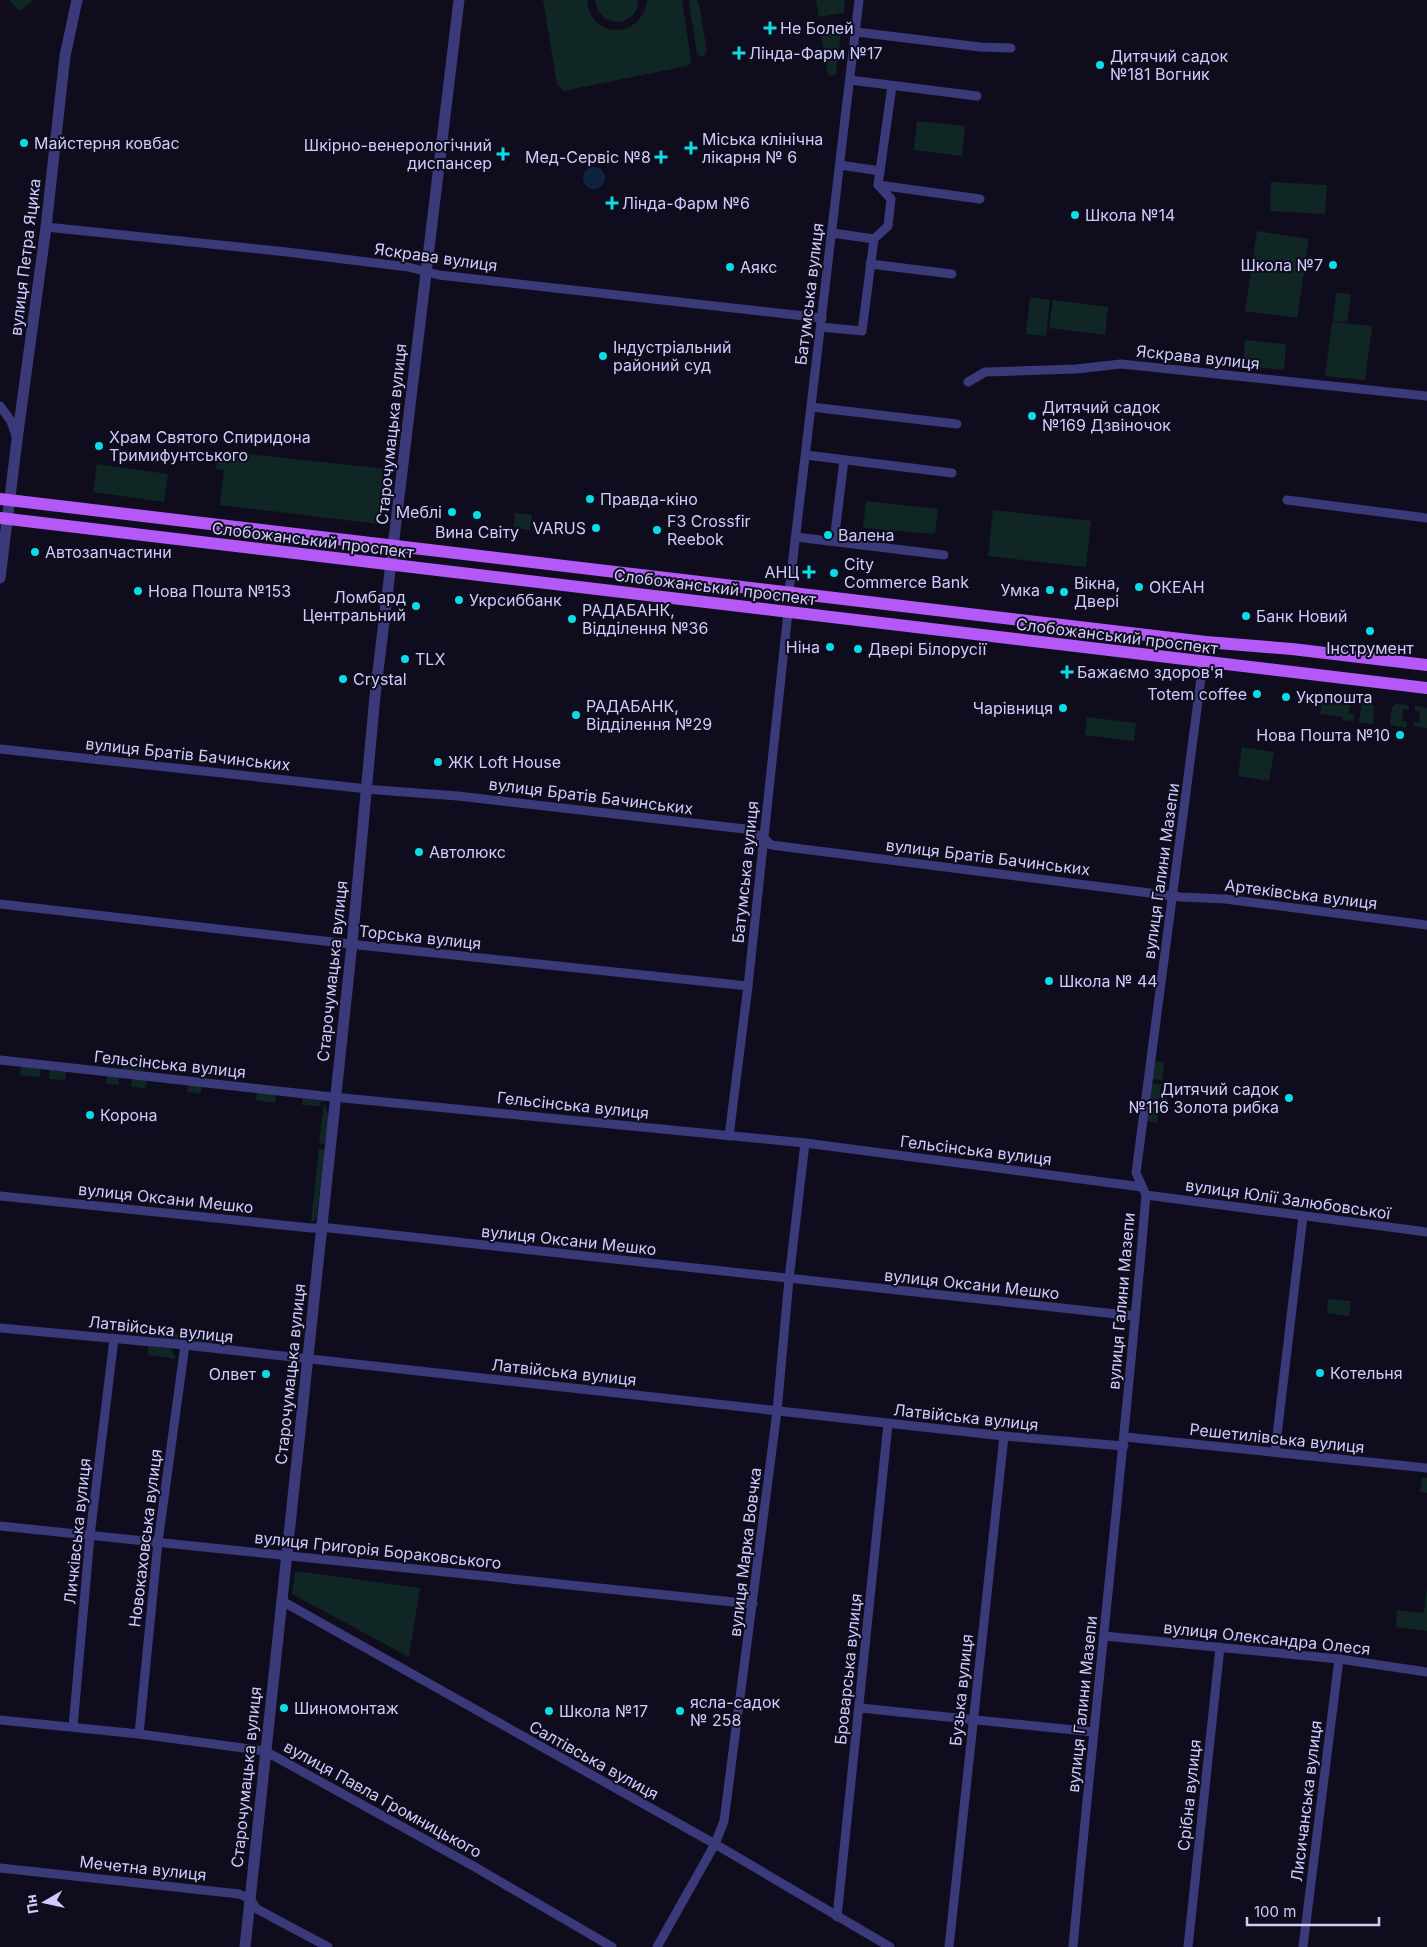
<svg xmlns="http://www.w3.org/2000/svg" width="1427" height="1947" font-family="Inter,sans-serif">
<style>
.green{fill:#102625}
.water{fill:#0e2340}
.lines{fill:none;stroke-linecap:round;stroke-linejoin:round}
.minor{stroke:#3a3a7a;stroke-width:9}
.tertiary{stroke:#3a3a7a;stroke-width:11}
.primary{stroke:#b458f7;stroke-width:12}
.poi-dot{fill:#0cdce8;stroke:#0f0d1d;stroke-width:2}
.labels{text-anchor:middle;dominant-baseline:central;stroke-width:4;stroke-linejoin:round;paint-order:stroke}
.poi-label{font-size:16px;fill:#cfcbfc;stroke:#0f0d1d;text-anchor:start}
.street-label{font-size:16px;fill:#cfcbfc;stroke:#0f0d1d}
</style>
<rect width="100%" height="100%" fill="#0f0d1d"/>
<g class="green">
<polygon points="9,0 34,0 19,11"/>
<path d="M543,0h44c3,40 55,40 60,0h35l9,62 -4,4 -124,25 -6,-7z"/>
<path d="M595,0h43c0,28 -40,30 -43,0z"/>
<polygon points="690,0 697,0 699,3 707,51 704,56 700,56 697,53 689,5"/>
<polygon points="816,0 845,0 844,13 819,17"/>
<polygon points="838,31 841,32 836,75 828,76 821,34"/>
<polygon points="917,121 965,126 962,156 914,150"/>
<polygon points="1271,182 1327,185 1325,214 1270,211"/>
<polygon points="1257,231 1309,239 1297,318 1245,311"/>
<polygon points="1336,293 1351,294 1347,322 1333,321"/>
<polygon points="1030,297 1050,300 1046,336 1026,334"/>
<polygon points="1053,300 1108,307 1105,335 1049,328"/>
<polygon points="1332,322 1372,326 1365,380 1325,376"/>
<polygon points="1245,340 1286,344 1284,370 1243,366"/>
<polygon points="218,451 387,469 378,524 220,505 224,470 216,469"/>
<polygon points="97,464 168,474 164,502 93,492"/>
<polygon points="866,501 938,509 935,534 863,528"/>
<polygon points="993,510 1091,521 1086,567 988,556"/>
<polygon points="515,513 532,515 530,530 514,528"/>
<polygon points="1323,696 1354,700 1354,702 1350,702 1349,713 1354,714 1353,721 1343,720 1343,717 1320,714"/>
<polygon points="1362,700 1372,702 1374,708 1373,724 1359,722"/>
<polygon points="1396,704 1408,705 1409,710 1403,709 1402,721 1407,722 1406,728 1390,725 1392,707"/>
<polygon points="1415,706 1427,708 1427,728 1414,726 1414,722 1419,723 1420,712 1415,711"/>
<polygon points="1087,717 1136,723 1134,741 1085,735"/>
<polygon points="1242,747 1274,752 1269,781 1238,776"/>
<polygon points="123,1059 144,1062 143,1071 122,1069"/>
<polygon points="1153,1061 1164,1062 1162,1080 1151,1079"/>
<polygon points="21,1066 41,1068 40,1077 20,1075"/>
<polygon points="50,1070 66,1072 65,1080 49,1079"/>
<polygon points="107,1076 119,1077 119,1085 106,1084"/>
<polygon points="132,1078 147,1079 146,1088 131,1087"/>
<polygon points="1151,1083 1161,1084 1159,1101 1149,1100"/>
<polygon points="188,1085 203,1086 200,1094 187,1092"/>
<polygon points="257,1093 274,1094 276,1096 275,1103 256,1100"/>
<polygon points="302,1098 321,1101 320,1106 302,1105"/>
<polygon points="1148,1103 1159,1104 1157,1123 1146,1121"/>
<path d="M324,1104c8,12 3,27 1,40l-6,-1z"/>
<polygon points="319,1148 325,1150 316,1220 311,1222"/>
<polygon points="1328,1299 1351,1301 1349,1316 1327,1313"/>
<polygon points="161,1332 185,1335 184,1342 160,1339"/>
<polygon points="191,1335 213,1337 212,1344 190,1342"/>
<polygon points="148,1346 171,1349 176,1359 148,1355"/>
<polygon points="1422,1477 1427,1478 1427,1493 1420,1492"/>
<polygon points="295,1571 420,1588 409,1657 292,1594"/>
<polygon points="1427,1587 1427,1631 1396,1627 1397,1610 1424,1613"/>
</g>
<circle class="water" cx="594" cy="178" r="11"/>
<g class="lines">
<g class="minor">
<polyline points="856,32 980,47 1011,48"/>
<polyline points="850,80 977,96"/>
<polyline points="840,165 880,171"/>
<polyline points="878,185 980,199"/>
<polyline points="46,227 287,252 408,267 439,275 822,318"/>
<polyline points="832,233 874,239"/>
<polyline points="870,264 952,274"/>
<polyline points="821,327 862,331 874,239 888,226 891,199 878,185 892,86"/>
<polyline points="968,382 985,372 1076,369 1121,364 1427,396"/>
<polyline points="0,406 11,421 17,439"/>
<polyline points="811,407 957,424"/>
<polyline points="806,455 952,473"/>
<polyline points="1287,500 1427,518"/>
<polyline points="796,537 944,555"/>
<polyline points="834,541 844,460"/>
<polyline points="789,592 859,0"/>
<polyline points="0,749 377,790 458,796 745,829 764,838 771,845 1181,897 1225,899 1427,925"/>
<polyline points="0,904 359,945 748,986"/>
<polyline points="0,1060 323,1096 805,1143 1142,1187"/>
<polyline points="729,1136 748,986 788,612"/>
<polyline points="1146,1195 1427,1232"/>
<polyline points="0,1196 311,1228 330,1228 1135,1316"/>
<polyline points="0,1328 185,1345 1004,1436 1124,1446"/>
<polyline points="1125,1437 1427,1468"/>
<polyline points="1275,1452 1303,1216"/>
<polyline points="0,1526 753,1604"/>
<polyline points="282,1601 715,1844 890,1947"/>
<polyline points="1104,1636 1339,1659 1427,1672"/>
<polyline points="860,1708 1093,1732"/>
<polyline points="0,1720 139,1734 265,1751 475,1867 612,1947"/>
<polyline points="73,1727 90,1536 114,1339"/>
<polyline points="139,1734 158,1542 185,1345"/>
<polyline points="0,1868 239,1894 250,1899 257,1909 328,1947"/>
<polyline points="837,1917 888,1424"/>
<polyline points="657,1947 715,1844 724,1821 777,1411 789,1279 805,1143"/>
<polyline points="949,1947 1004,1436"/>
<path d="M1073,1947c23,-251 52,-501 73,-752l-10,-22 67,-510"/>
<polyline points="1188,1947 1220,1647"/>
<polyline points="1303,1947 1339,1659"/>
</g>
<g class="tertiary">
<polyline points="0,578 17,440 46,227 65,56 77,0"/>
<polyline points="245,1947 352,944 375,696 459,0"/>
</g>
<g class="primary">
<polyline points="0,499 1206,642 1292,649 1427,665"/>
<polyline points="0,518 1427,688"/>
</g>
</g>
<g class="poi-dot">
<path d="M767.5 20.5h5v5h5v5h-5v5h-5v-5h-5v-5h5z"/>
<path d="M736.5 45.5h5v5h5v5h-5v5h-5v-5h-5v-5h5z"/>
<circle cx="1100" cy="65" r="5"/>
<circle cx="24" cy="143" r="5"/>
<path d="M688.5 140.5h5v5h5v5h-5v5h-5v-5h-5v-5h5z"/>
<path d="M500.5 146.5h5v5h5v5h-5v5h-5v-5h-5v-5h5z"/>
<path d="M658.5 149.5h5v5h5v5h-5v5h-5v-5h-5v-5h5z"/>
<path d="M609.5 195.5h5v5h5v5h-5v5h-5v-5h-5v-5h5z"/>
<circle cx="1075" cy="215" r="5"/>
<circle cx="1333" cy="265" r="5"/>
<circle cx="730" cy="267" r="5"/>
<circle cx="603" cy="356" r="5"/>
<circle cx="1032" cy="416" r="5"/>
<circle cx="99" cy="446" r="5"/>
<circle cx="590" cy="499" r="5"/>
<circle cx="452" cy="512" r="5"/>
<circle cx="477" cy="515" r="5"/>
<circle cx="596" cy="528" r="5"/>
<circle cx="657" cy="530" r="5"/>
<circle cx="828" cy="535" r="5"/>
<circle cx="35" cy="552" r="5"/>
<path d="M806.5 564.5h5v5h5v5h-5v5h-5v-5h-5v-5h5z"/>
<circle cx="834" cy="573" r="5"/>
<circle cx="1139" cy="587" r="5"/>
<circle cx="1050" cy="590" r="5"/>
<circle cx="138" cy="591" r="5"/>
<circle cx="1064" cy="592" r="5"/>
<circle cx="459" cy="600" r="5"/>
<circle cx="416" cy="606" r="5"/>
<circle cx="1246" cy="616" r="5"/>
<circle cx="572" cy="619" r="5"/>
<circle cx="1370" cy="631" r="5"/>
<circle cx="830" cy="647" r="5"/>
<circle cx="858" cy="649" r="5"/>
<circle cx="405" cy="659" r="5"/>
<path d="M1064.5 664.5h5v5h5v5h-5v5h-5v-5h-5v-5h5z"/>
<circle cx="343" cy="679" r="5"/>
<circle cx="1257" cy="694" r="5"/>
<circle cx="1286" cy="697" r="5"/>
<circle cx="1063" cy="708" r="5"/>
<circle cx="576" cy="715" r="5"/>
<circle cx="1400" cy="735" r="5"/>
<circle cx="438" cy="762" r="5"/>
<circle cx="419" cy="852" r="5"/>
<circle cx="1049" cy="981" r="5"/>
<circle cx="1289" cy="1098" r="5"/>
<circle cx="90" cy="1115" r="5"/>
<circle cx="1320" cy="1373" r="5"/>
<circle cx="266" cy="1374" r="5"/>
<circle cx="284" cy="1708" r="5"/>
<circle cx="549" cy="1711" r="5"/>
<circle cx="680" cy="1711" r="5"/>
</g>
<g class="labels">
<g class="poi-label">
<text x="780" y="28">Не Болей</text>
<text x="749" y="53">Лінда-Фарм №17</text>
<text x="1110" y="56">Дитячий садок<tspan x="1110" dy="18">№181 Вогник</tspan></text>
<text x="702" y="139">Міська клінічна<tspan x="702" dy="18">лікарня № 6</tspan></text>
<text x="34" y="143">Майстерня ковбас</text>
<text x="492" y="145" text-anchor="end">Шкірно-венерологічний<tspan x="492" dy="18">диспансер</tspan></text>
<text x="651" y="157" text-anchor="end">Мед-Сервіс №8</text>
<text x="622" y="203">Лінда-Фарм №6</text>
<text x="1085" y="215">Школа №14</text>
<text x="1323" y="265" text-anchor="end">Школа №7</text>
<text x="740" y="267">Аякс</text>
<text x="613" y="347">Індустріальний<tspan x="613" dy="18">районий суд</tspan></text>
<text x="1042" y="407">Дитячий садок<tspan x="1042" dy="18">№169 Дзвіночок</tspan></text>
<text x="109" y="437">Храм Святого Спиридона<tspan x="109" dy="18">Тримифунтського</tspan></text>
<text x="600" y="499">Правда-кіно</text>
<text x="442" y="512" text-anchor="end">Меблі</text>
<text x="667" y="521">F3 Crossfir<tspan x="667" dy="18">Reebok</tspan></text>
<text x="586" y="528" text-anchor="end">VARUS</text>
<text x="477" y="532" text-anchor="middle">Вина Світу</text>
<text x="838" y="535">Валена</text>
<text x="45" y="552">Автозапчастини</text>
<text x="844" y="564">City<tspan x="844" dy="18">Commerce Bank</tspan></text>
<text x="799" y="572" text-anchor="end">АНЦ</text>
<text x="1074" y="583">Вікна,<tspan x="1074" dy="18">Двері</tspan></text>
<text x="1149" y="587">ОКЕАН</text>
<text x="1040" y="590" text-anchor="end">Умка</text>
<text x="148" y="591">Нова Пошта №153</text>
<text x="406" y="597" text-anchor="end">Ломбард<tspan x="406" dy="18">Центральний</tspan></text>
<text x="469" y="600">Укрсиббанк</text>
<text x="582" y="610">РАДАБАНК,<tspan x="582" dy="18">Відділення №36</tspan></text>
<text x="1256" y="616">Банк Новий</text>
<text x="820" y="647" text-anchor="end">Ніна</text>
<text x="1370" y="648" text-anchor="middle">Інструмент</text>
<text x="868" y="649">Двері Білорусії</text>
<text x="415" y="659">TLX</text>
<text x="1077" y="672">Бажаємо здоров'я</text>
<text x="353" y="679">Crystal</text>
<text x="1247" y="694" text-anchor="end">Totem coffee</text>
<text x="1296" y="697">Укрпошта</text>
<text x="586" y="706">РАДАБАНК,<tspan x="586" dy="18">Відділення №29</tspan></text>
<text x="1053" y="708" text-anchor="end">Чарівниця</text>
<text x="1390" y="735" text-anchor="end">Нова Пошта №10</text>
<text x="448" y="762">ЖК Loft House</text>
<text x="429" y="852">Автолюкс</text>
<text x="1059" y="981">Школа № 44</text>
<text x="1279" y="1089" text-anchor="end">Дитячий садок<tspan x="1279" dy="18">№116 Золота рибка</tspan></text>
<text x="100" y="1115">Корона</text>
<text x="1330" y="1373">Котельня</text>
<text x="256" y="1374" text-anchor="end">Олвет</text>
<text x="690" y="1702">ясла-садок<tspan x="690" dy="18">№ 258</tspan></text>
<text x="294" y="1708">Шиномонтаж</text>
<text x="559" y="1711">Школа №17</text>
</g>
<g class="street-label">
<text transform="translate(25 257) rotate(-83)">вулиця Петра Яцика</text>
<text transform="translate(436 257) rotate(8)">Яскрава вулиця</text>
<text transform="translate(809 294) rotate(-83)">Батумська вулиця</text>
<text transform="translate(1198 357) rotate(6)">Яскрава вулиця</text>
<text transform="translate(391 434) rotate(-84)">Старочумацька вулиця</text>
<text transform="translate(313 540) rotate(7)">Слобожанський проспект</text>
<text transform="translate(715 587) rotate(7)">Слобожанський проспект</text>
<text transform="translate(1117 636) rotate(7)">Слобожанський проспект</text>
<text transform="translate(188 754) rotate(6)">вулиця Братів Бачинських</text>
<text transform="translate(591 796) rotate(7)">вулиця Братів Бачинських</text>
<text transform="translate(988 857) rotate(7)">вулиця Братів Бачинських</text>
<text transform="translate(1161 871) rotate(-82)">вулиця Галини Мазепи</text>
<text transform="translate(745 872) rotate(-84)">Батумська вулиця</text>
<text transform="translate(1301 894) rotate(7)">Артеківська вулиця</text>
<text transform="translate(420 937) rotate(6)">Торська вулиця</text>
<text transform="translate(332 971) rotate(-84)">Старочумацька вулиця</text>
<text transform="translate(170 1064) rotate(6)">Гельсінська вулиця</text>
<text transform="translate(573 1105) rotate(6)">Гельсінська вулиця</text>
<text transform="translate(976 1150) rotate(7)">Гельсінська вулиця</text>
<text transform="translate(166 1198) rotate(6)">вулиця Оксани Мешко</text>
<text transform="translate(1288 1199) rotate(8)">вулиця Юлії Залюбовської</text>
<text transform="translate(569 1240) rotate(6)">вулиця Оксани Мешко</text>
<text transform="translate(972 1284) rotate(6)">вулиця Оксани Мешко</text>
<text transform="translate(1121 1301) rotate(-85)">вулиця Галини Мазепи</text>
<text transform="translate(161 1329) rotate(6)">Латвійська вулиця</text>
<text transform="translate(564 1372) rotate(6)">Латвійська вулиця</text>
<text transform="translate(290 1374) rotate(-84)">Старочумацька вулиця</text>
<text transform="translate(966 1417) rotate(6)">Латвійська вулиця</text>
<text transform="translate(1277 1438) rotate(6)">Решетилівська вулиця</text>
<text transform="translate(77 1531) rotate(-84)">Личківська вулиця</text>
<text transform="translate(145 1538) rotate(-83)">Новокаховська вулиця</text>
<text transform="translate(378 1550) rotate(6)">вулиця Григорія Бораковського</text>
<text transform="translate(745 1552) rotate(-83)">вулиця Марка Вовчка</text>
<text transform="translate(1267 1638) rotate(6)">вулиця Олександра Олеся</text>
<text transform="translate(848 1669) rotate(-84)">Броварська вулиця</text>
<text transform="translate(961 1690) rotate(-84)">Бузька вулиця</text>
<text transform="translate(1082 1704) rotate(-84)">вулиця Галини Мазепи</text>
<text transform="translate(594 1760) rotate(29)">Салтівська вулиця</text>
<text transform="translate(246 1777) rotate(-84)">Старочумацька вулиця</text>
<text transform="translate(1189 1795) rotate(-84)">Срібна вулиця</text>
<text transform="translate(383 1799) rotate(29)">вулиця Павла Громницького</text>
<text transform="translate(1306 1801) rotate(-83)">Лисичанська вулиця</text>
<text transform="translate(143 1868) rotate(6)">Мечетна вулиця</text>
</g>
</g>
<g transform="translate(45 1902) rotate(261)" stroke="#0f0d1d" stroke-width="4" paint-order="stroke">
<path d="M0-4L9 19L0 12L-9 19Z" fill="#cfcbfc"/>
<text y="-8" font-size="14" font-weight="bold" text-anchor="middle" fill="#cfcbfc">Пн</text>
</g>
<path d="M1247 1917v8h132v-8" fill="none" stroke="#cfcbfc" stroke-width="2.5"/>
<text x="1254" y="1917" font-size="15" fill="#cfcbfc" stroke="#0f0d1d" stroke-width="4" paint-order="stroke">100 m</text>
</svg>
